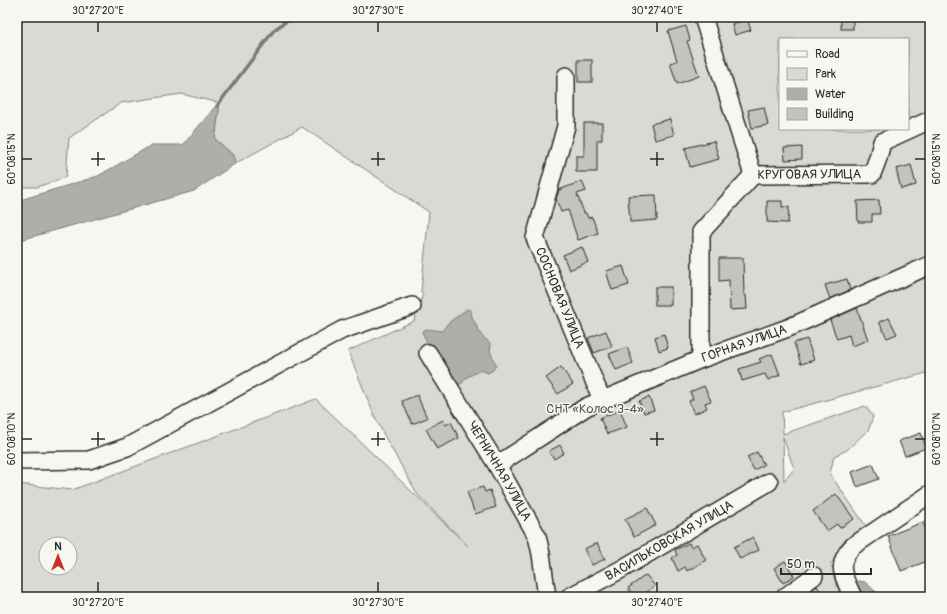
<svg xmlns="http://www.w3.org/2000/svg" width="947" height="614" font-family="Pangolin,sans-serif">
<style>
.green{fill:#d9d9d5;stroke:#828280;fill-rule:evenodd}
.water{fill:#aeaeab;stroke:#7a7a78}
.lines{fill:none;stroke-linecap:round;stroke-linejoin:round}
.stream{stroke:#7a7a78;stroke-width:3.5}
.building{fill:#c3c3c0;stroke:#2b2b2b}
.minor-casing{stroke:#2b2b2b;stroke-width:20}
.minor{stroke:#f6f6f2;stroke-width:17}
.ticks{fill:none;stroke:#2b2b2b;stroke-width:1.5}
.labels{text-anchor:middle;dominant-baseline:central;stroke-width:3;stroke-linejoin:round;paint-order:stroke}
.street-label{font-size:13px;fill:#2b2b2b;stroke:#f6f6f2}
.park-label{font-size:13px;fill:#565656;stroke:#f6f6f2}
.neatline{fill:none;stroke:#2b2b2b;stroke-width:1.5}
.ticks-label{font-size:10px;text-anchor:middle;fill:#2b2b2b}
</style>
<rect width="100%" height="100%" fill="#f6f6f2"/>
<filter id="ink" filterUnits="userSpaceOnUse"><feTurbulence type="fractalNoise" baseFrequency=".025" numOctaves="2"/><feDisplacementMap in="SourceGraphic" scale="8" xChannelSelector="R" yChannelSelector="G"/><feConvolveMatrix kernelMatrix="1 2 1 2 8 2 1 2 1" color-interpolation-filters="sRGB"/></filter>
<g filter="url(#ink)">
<path class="green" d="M17,17h913v355l-148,40 1,22 82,-28 8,10 -4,13 -22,21 -13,6 -4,18 38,55 -38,35 12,18 7,15h-832v-113l55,6 244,-91 152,147 -50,-51 -32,-56 -12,-24 -26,-64 66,-30 9,-27 -2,-2 8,-80 -127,-85 -66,36 -4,-9 -17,-15 5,-36 -39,-9 -60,9 -52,35 -3,39 -29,10h-20zM780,39h128v90h-128zM783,437l11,32 -10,12zM46,544h24v24h-24z"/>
<g class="water">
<polygon points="220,102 215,139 232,154 236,163 194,191 17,241 17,201 98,176 152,145 183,145 214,108"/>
<polygon points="467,309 471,310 472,317 481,335 491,344 490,351 496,365 493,370 488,373 481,370 467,377 461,384 455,384 434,345 428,344 422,332 426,329 442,331 448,323"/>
<polygon points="858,581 865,582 876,592 888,597 858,597 854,583"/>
</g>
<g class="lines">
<polyline class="stream" points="217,106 274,30 292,17"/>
</g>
<g class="building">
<rect x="841" y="17" width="12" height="12"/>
<polygon points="747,19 751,30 735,35 732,24"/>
<polygon points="686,26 690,40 687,41 699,76 677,84 670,63 677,61 668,31"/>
<rect x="578" y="60" width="14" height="22"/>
<polygon points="764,107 768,125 752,128 748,110"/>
<polygon points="670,119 674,135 655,140 651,124"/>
<polygon points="584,123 602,123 602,140 597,140 597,172 576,172 576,156 584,156"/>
<polygon points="714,141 719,159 690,167 685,148"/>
<polygon points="802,147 802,159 785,160 784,148"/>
<polygon points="911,165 916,185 901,189 896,169"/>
<polygon points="582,181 586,191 577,194 584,213 586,213 588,218 592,217 598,233 578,240 568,210 561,212 556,199 559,190"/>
<polygon points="656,195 657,220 630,222 628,196"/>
<polygon points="879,200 880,214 872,214 872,222 858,222 857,201"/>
<polygon points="767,201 782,201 782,207 789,207 788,223 767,222"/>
<polygon points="582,247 588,262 569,270 563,255"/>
<polygon points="719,258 743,258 744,295 746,295 747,309 730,310 729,280 719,281"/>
<polygon points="623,266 629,285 612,290 606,271"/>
<polygon points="847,279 850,290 830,299 825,285"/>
<rect x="655" y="287" width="16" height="18"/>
<polygon points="857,308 868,340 852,346 849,335 837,339 830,320"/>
<polygon points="889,318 897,334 887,338 879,322"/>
<polygon points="606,331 612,346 594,353 588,338"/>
<polygon points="664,334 668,348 659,351 655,337"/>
<polygon points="807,339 814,360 801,364 794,343"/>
<polygon points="627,347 633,363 616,370 609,354"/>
<polygon points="772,354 780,375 768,380 765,374 742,381 739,369 761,362 759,359"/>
<polygon points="561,367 573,384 558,394 546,378"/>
<polygon points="704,386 711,401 705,403 707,408 694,414 689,401 693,399 690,392"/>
<polygon points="417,395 427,418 412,424 402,401"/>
<polygon points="649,397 654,410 644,413 639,401"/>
<polygon points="620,410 627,427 607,434 600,418"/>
<polygon points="443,420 446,425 451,422 459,438 437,449 426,429"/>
<polygon points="921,433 926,448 905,456 899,441"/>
<polygon points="560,445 564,453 554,459 549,451"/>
<polygon points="757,452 764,465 754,470 747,457"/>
<polygon points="873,464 879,479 857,487 852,472"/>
<polygon points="483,487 485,492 490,490 496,507 475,514 467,492"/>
<polygon points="836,494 854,519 840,528 837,524 827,531 813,511"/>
<polygon points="647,508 656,525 634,537 625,519"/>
<polygon points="923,522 930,541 930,560 901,571 888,536"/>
<polygon points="753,537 759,550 740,559 734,547"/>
<polygon points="597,543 605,559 592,565 584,549"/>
<polygon points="689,543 691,547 697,544 706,560 687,571 685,567 678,571 672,558 677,555 675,550"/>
<polygon points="785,561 794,576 783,583 774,568"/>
<polygon points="646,575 655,586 640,597 634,597 628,588"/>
<polygon points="817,586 824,597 802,597"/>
</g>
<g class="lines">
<defs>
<g id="minor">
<path id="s1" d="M703,17l50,158 119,-1 6,-16 4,-16 48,-22"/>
<path id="s2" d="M566,76v50l-31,112 67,162"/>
<path id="s3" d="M753,175l-52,57v127l87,-31 142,-63"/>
<path id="s4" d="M428,353l69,112 40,71 4,18 6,43"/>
<polyline points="17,461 89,460 127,447 342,330 412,306"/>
<polyline points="497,465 586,407 701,359"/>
<path id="s5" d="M569,597l51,-27 149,-88"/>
<polyline points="785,597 814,576"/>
<path d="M853,597c-10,-21 -18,-33 0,-51l77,-52"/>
</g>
</defs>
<use href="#minor" class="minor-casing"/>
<use href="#minor" class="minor"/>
</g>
</g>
<path class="ticks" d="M98,22v10M378,22v10M657,22v10M98,152v14M378,152v14M657,152v14M22,159h10M91,159h14M371,159h14M650,159h14M915,159h10M98,432v14M378,432v14M657,432v14M22,439h10M91,439h14M371,439h14M650,439h14M915,439h10M98,582v10M378,582v10M657,582v10"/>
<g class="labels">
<g class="street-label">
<text stroke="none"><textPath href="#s1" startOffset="222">КРУГОВАЯ УЛИЦА</textPath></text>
<text stroke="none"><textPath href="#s2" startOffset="231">СОСНОВАЯ УЛИЦА</textPath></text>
<text stroke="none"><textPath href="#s3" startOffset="250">ГОРНАЯ УЛИЦА</textPath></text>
<text stroke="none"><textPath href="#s4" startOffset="138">ЧЕРНИЧНАЯ УЛИЦА</textPath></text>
<text stroke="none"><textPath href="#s5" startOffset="115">ВАСИЛЬКОВСКАЯ УЛИЦА</textPath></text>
</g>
<g class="park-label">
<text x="595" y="409">СНТ «Колос 3-4»</text>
</g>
</g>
<rect width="947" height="614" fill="none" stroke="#f6f6f2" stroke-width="44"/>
<rect x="779" y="38" width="130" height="92" fill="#f6f6f2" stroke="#a5a5a2"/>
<rect x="787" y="51" width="20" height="6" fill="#f6f6f2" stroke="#a5a5a2"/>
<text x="815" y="58" font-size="12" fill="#2b2b2b">Road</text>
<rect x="787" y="68" width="20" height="12" fill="#d9d9d5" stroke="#a5a5a2"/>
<text x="815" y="78" font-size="12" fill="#2b2b2b">Park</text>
<rect x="787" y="88" width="20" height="12" fill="#aeaeab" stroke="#a5a5a2"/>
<text x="815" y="98" font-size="12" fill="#2b2b2b">Water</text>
<rect x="787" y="108" width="20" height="12" fill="#c3c3c0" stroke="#a5a5a2"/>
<text x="815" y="118" font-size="12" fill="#2b2b2b">Building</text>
<g transform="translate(58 556)"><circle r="19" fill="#f6f6f2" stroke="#a5a5a2"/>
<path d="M0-3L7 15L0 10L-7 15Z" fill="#c8321e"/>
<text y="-6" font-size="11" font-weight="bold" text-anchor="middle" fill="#2b2b2b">N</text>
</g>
<path d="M781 568v6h90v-6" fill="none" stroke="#2b2b2b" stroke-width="2"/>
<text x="787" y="568" font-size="12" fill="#2b2b2b" stroke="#f6f6f2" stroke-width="3" paint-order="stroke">50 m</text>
<rect x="22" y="22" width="903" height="570" class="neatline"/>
<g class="ticks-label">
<text x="98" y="14">30°27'20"E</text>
<text x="378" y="14">30°27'30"E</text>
<text x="657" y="14">30°27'40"E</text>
<text transform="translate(11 159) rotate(-90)" y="4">60°08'15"N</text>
<text transform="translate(936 159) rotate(-90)" y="4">60°08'15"N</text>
<text transform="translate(11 439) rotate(-90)" y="4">60°08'10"N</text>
<text transform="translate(936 439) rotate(-90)" y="4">60°08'10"N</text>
<text x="98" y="606">30°27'20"E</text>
<text x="378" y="606">30°27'30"E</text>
<text x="657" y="606">30°27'40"E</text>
</g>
</svg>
